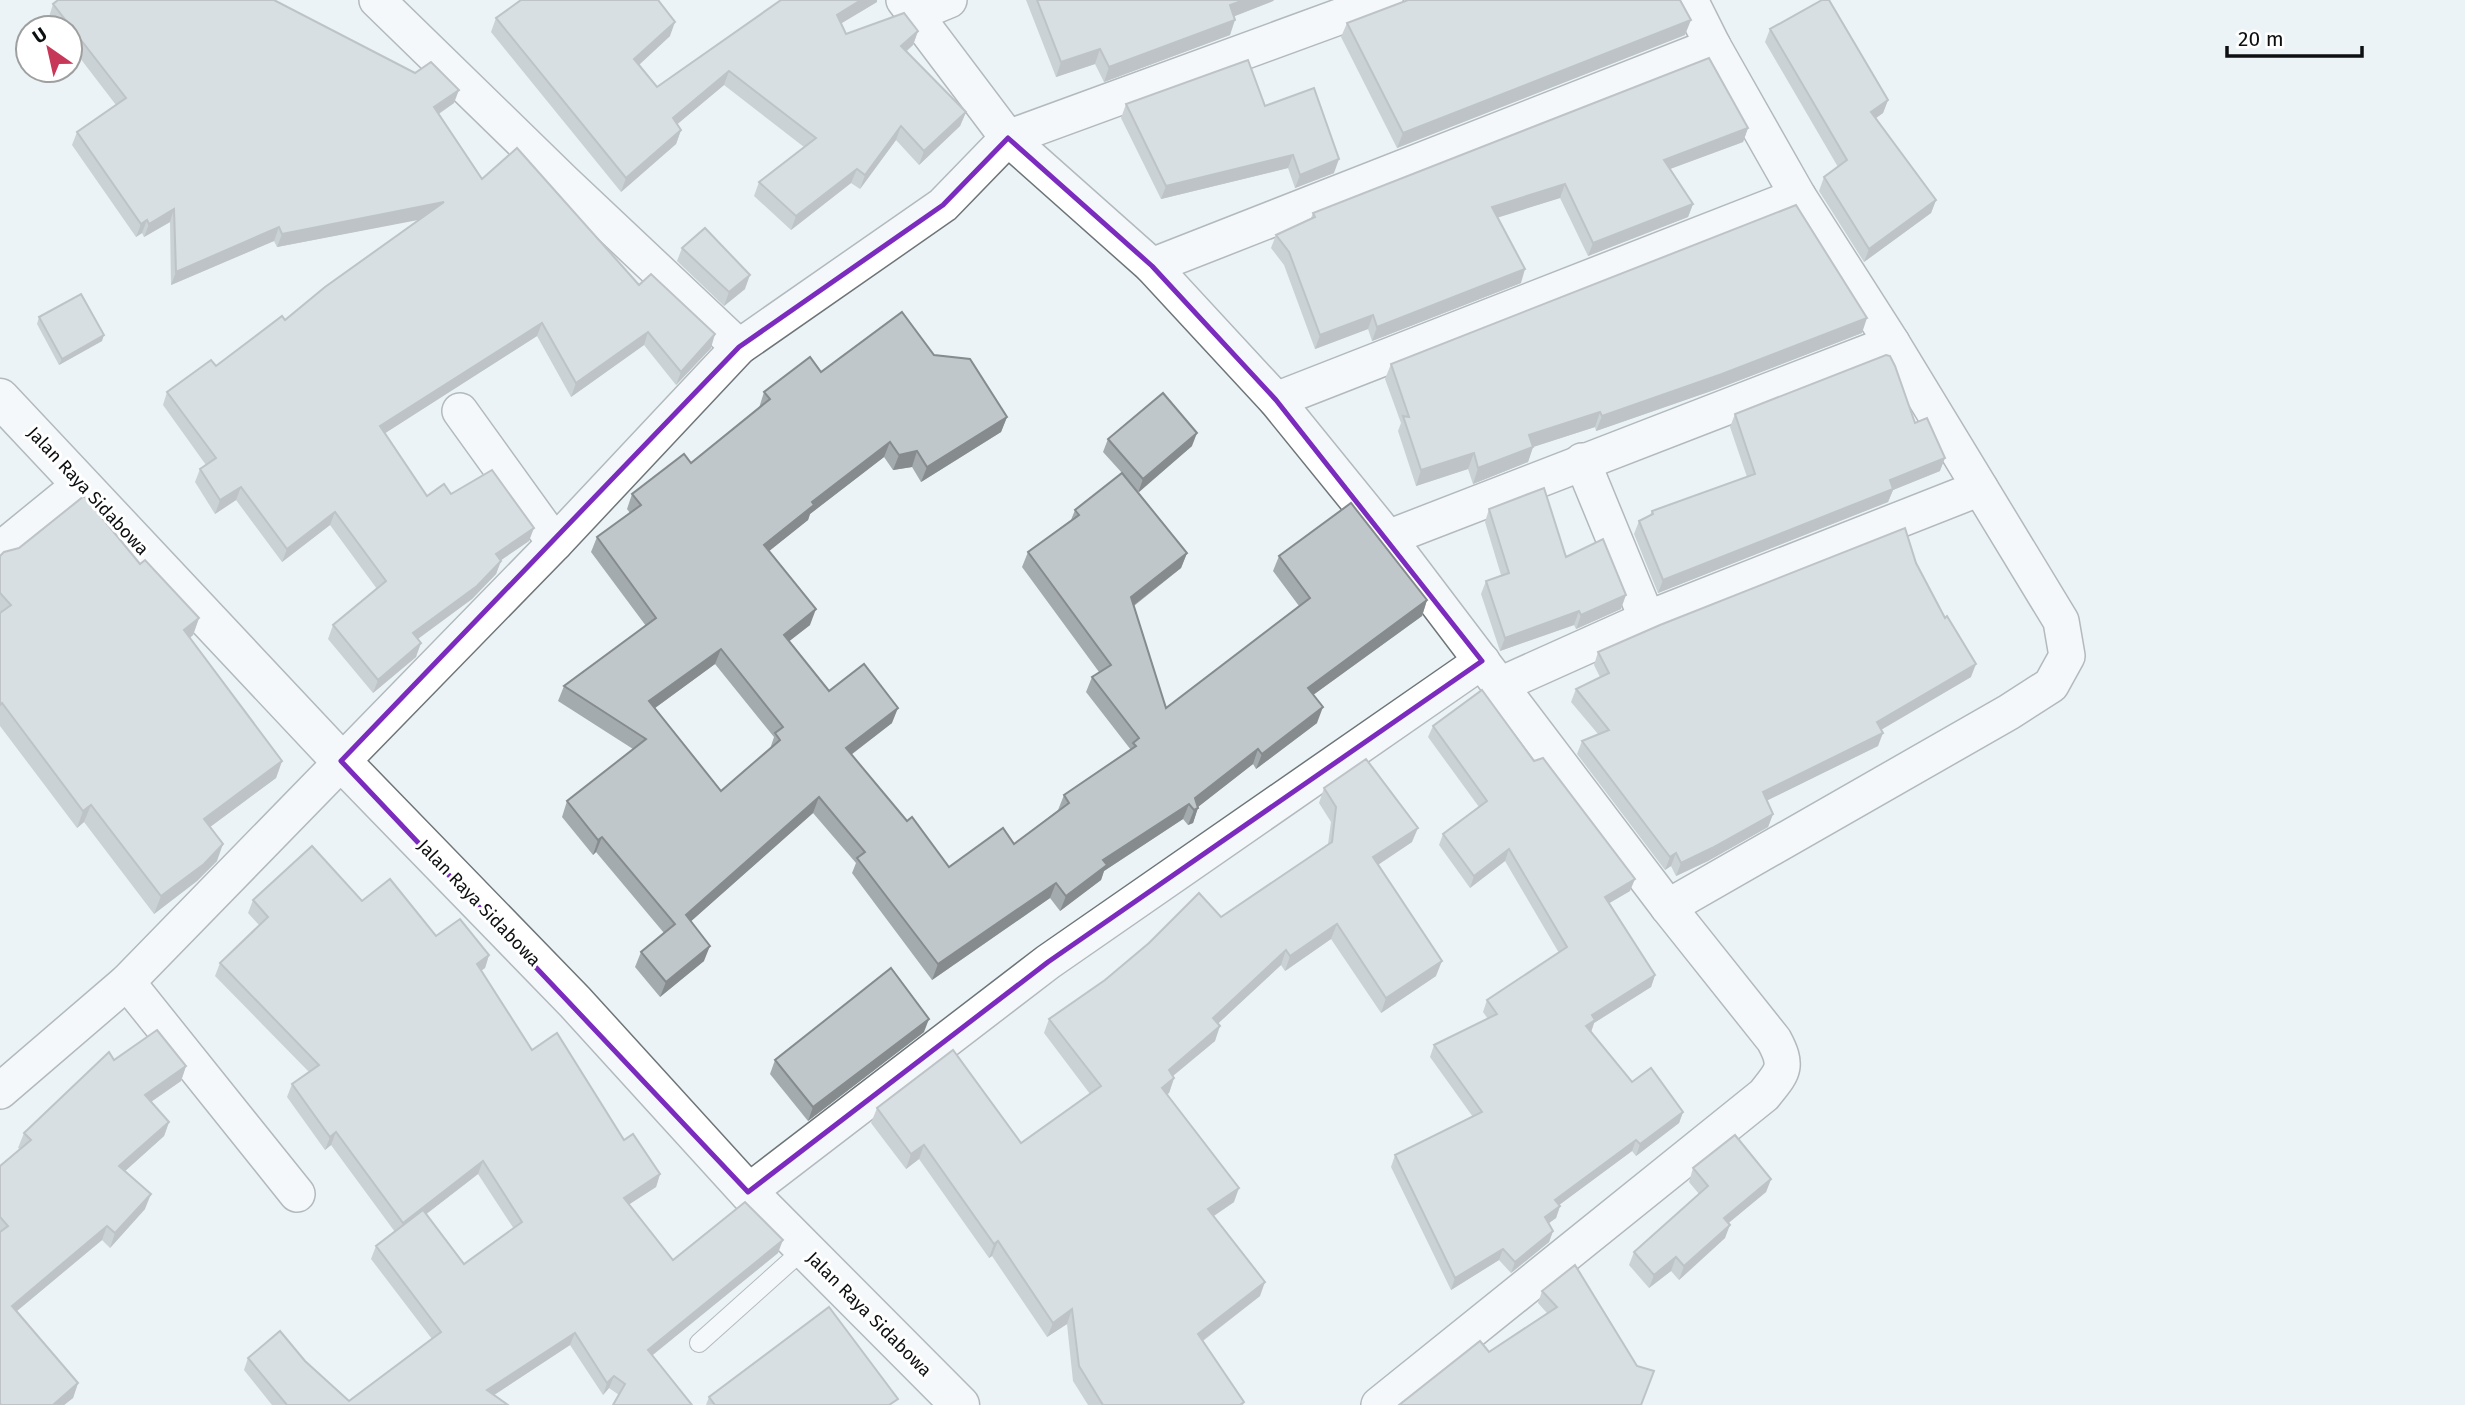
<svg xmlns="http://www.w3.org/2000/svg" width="2465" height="1405" font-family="'Fira Sans',sans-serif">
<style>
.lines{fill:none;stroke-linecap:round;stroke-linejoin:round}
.service-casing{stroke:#6e7578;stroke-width:20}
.minor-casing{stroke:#6e7578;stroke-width:38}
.trunk-casing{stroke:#6e7578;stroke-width:41}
.service{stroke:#fff;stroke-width:18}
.minor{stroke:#fff;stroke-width:35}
.trunk{stroke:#fff;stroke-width:38}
.wall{fill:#a4abae;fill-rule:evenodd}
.shaded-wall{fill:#868b8d}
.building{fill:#bfc7ca;stroke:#868b8d;stroke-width:2;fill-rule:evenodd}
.marked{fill:none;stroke:#7b2cbf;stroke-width:5;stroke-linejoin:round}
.labels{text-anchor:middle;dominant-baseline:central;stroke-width:6;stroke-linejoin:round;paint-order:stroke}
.street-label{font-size:18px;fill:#0d0f10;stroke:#fff}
</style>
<rect width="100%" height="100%" fill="#ebf3f6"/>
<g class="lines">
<defs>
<polyline id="service" points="699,1343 804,1249"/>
<g id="minor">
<polyline points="377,0 563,181 739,347"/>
<path d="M904,0l104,138 144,128 124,134 112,138 280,369 106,133c15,28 8,32 -10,55l-385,310"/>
<polyline points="915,14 949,0"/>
<polyline points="1152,266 1713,46"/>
<polyline points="1276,400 1798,196"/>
<polyline points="460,411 555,543"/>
<polyline points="1582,461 1647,619"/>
<polyline points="1388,538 1892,343"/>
<polyline points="0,550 81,484"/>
<polyline points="1500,685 1647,619 1980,488"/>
<polyline points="1668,907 2009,712 2051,685 2067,656 2061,621 1892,343 1798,196 1713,46 1690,0"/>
<polyline points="127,982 297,1194"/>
<polyline points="0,1091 127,982 555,543 739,347 943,205 1008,138 1385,0"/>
<polyline points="748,1192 1048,962 1482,661"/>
</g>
<polyline id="trunk" points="0,398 341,761 575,1002 748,1192 960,1405"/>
</defs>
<use href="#service" class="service-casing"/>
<use href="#minor" class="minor-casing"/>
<use href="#trunk" class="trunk-casing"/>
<use href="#service" class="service"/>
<use href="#minor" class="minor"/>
<use href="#trunk" class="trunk"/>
</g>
<g class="wall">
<polygon points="1026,0 1274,0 1273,1 1234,16 1230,35 1104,82 1095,64 1056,77"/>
<polygon points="877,2 841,23 846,34 918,31 913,45 906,52 966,112 960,126 919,165 896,140 860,189 851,183 791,230 754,196 759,182 804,147 724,85 677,124 681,130 676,144 621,192 491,32 496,18 670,36 639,65 657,87"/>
<polygon points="53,4 454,103 439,114 482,179 639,285 711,348 676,385 644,345 571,397 537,336 385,433 427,496 451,494 529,541 501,560 496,574 472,599 418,639 416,657 373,693 328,639 333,625 377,589 330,525 282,562 236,500 215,514 195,482 200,469 206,465 163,405 167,392 216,366 285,320 420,219 277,247 274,241 171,285 170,222 144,237 142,233 136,237 72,145 77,132 116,105 70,45 70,28 57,28 49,17"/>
<polygon points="1347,23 1685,35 1397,148 1341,37"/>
<polygon points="1770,29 1888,100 1883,113 1876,118 1936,200 1931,213 1864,262 1819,191 1824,177 1838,167 1765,42"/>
<polygon points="1126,104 1265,106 1334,173 1295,188 1288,168 1161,199 1121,118"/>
<polygon points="1748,128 1743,142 1670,169 1693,204 1688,217 1588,256 1560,198 1498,217 1521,283 1372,341 1368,329 1315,349 1284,265 1271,248 1276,235 1311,218 1313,213"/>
<polygon points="682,248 745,289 724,306 677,261"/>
<polygon points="39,317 102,341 59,365 37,324"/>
<polygon points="1862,333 1717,389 1596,431 1595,427 1533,447 1528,462 1473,484 1468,469 1416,486 1398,431 1401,423 1385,379 1391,364"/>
<path d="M934,355l73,62 -6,15 -80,50 -9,-15 -19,3 -9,-13 -74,57 -2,6 -39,31 41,74 -21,16 40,50 63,32 -41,32 56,66 42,46 65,-23 44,-34 6,-15 67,-45 -45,-58 6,-15 7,-5 -77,-105 6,-15 43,-32 4,-10 47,-37 -19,-21 5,-13 84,7 -54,46 49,61 -6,15 -47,38 32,102 133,-102 -26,-35 6,-15 148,44 -5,16 -109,79 4,28 -61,46 -3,-5 -55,43 -5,16 -5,2 -5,-6 -79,52 -3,9 -41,31 -10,-13 -118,82 -80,-107 4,-10 -43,-50 -123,109 14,39 -44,36 -25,-30 6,-15 23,-19 -68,-81 -3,3 -31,-38 5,-16 66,-52 -75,-48 6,-15 82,-60 -55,-74 6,-15 33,-24 -3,-4 5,-15 59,-31 68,-55 5,-16 57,-20zM715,664l59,73 -4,12 -49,42 -66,-83z"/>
<polygon points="1735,414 1915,423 1940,471 1893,490 1888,502 1658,593 1634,534 1639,521 1650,515 1652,511 1747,477 1730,427"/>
<polygon points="1489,509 1566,557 1621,609 1576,629 1574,625 1500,651 1481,594 1486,581 1501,575 1485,522"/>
<polygon points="0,556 140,564 199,618 193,635 190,638 282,761 276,778 210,827 217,861 197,881 154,914 84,822 77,828 0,726"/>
<polygon points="1916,563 1971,677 1881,730 1878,746 1767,800 1773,814 1768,827 1708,861 1676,876 1671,866 1665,870 1577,754 1582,741 1598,734 1571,702 1576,689 1600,677 1594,665 1598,652"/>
<polygon points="1433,726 1534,761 1630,891 1609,903 1655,975 1651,987 1594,1023 1591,1032 1632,1082 1683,1112 1679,1123 1636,1156 1632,1151 1559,1205 1560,1206 1556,1218 1548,1223 1553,1231 1549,1242 1511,1273 1499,1260 1451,1290 1391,1167 1395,1155 1473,1117 1430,1057 1434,1045 1488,1019 1483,1012 1487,1000 1559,953 1505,861 1470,888 1439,845 1443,834 1479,807 1428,737"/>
<polygon points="1324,788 1412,842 1378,865 1436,976 1381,1013 1331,939 1285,971 1281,965 1218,1023 1215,1041 1173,1076 1174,1078 1169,1093 1167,1094 1234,1202 1214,1216 1260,1296 1203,1341 1244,1402 1243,1405 1088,1405 1073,1381 1067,1324 1047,1337 992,1256 989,1258 919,1159 906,1169 871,1123 877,1108 1021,1143 1090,1094 1044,1033 1049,1019 1221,917 1328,844 1331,822 1319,803"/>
<path d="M253,900l109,1 74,35 53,19 -4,13 -4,2 51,80 128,124 -4,13 -27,17 44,56 105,-7 -126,102 -33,40 -10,-7 -6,7 -33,-50 -76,50 14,10h-236l-28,-35 4,-12 57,3 44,40 83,-62 -61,-80 5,-13 19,-14 -64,-87 -6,5 -38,-53 5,-13 17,-12 -94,-96 5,-13 39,-38 -11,-12zM478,1174l36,55 -50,35 -38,-50z"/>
<polygon points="924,1032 808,1121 770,1074 775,1060"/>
<polygon points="114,1060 186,1066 181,1081 151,1102 169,1122 164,1136 125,1171 145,1209 110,1248 102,1240 17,1311 78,1383 73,1398 64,1405 0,1405 0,1166 20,1149 18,1148 24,1133"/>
<polygon points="1693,1168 1771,1179 1766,1192 1728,1223 1725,1238 1679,1280 1671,1271 1649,1288 1629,1265 1634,1252 1699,1194 1689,1182"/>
<polygon points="1542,1291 1637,1366 1489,1352 1547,1313 1538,1303"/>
<polygon points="709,1397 896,1405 706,1405"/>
</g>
<g class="shaded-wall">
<polygon points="861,0 877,0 877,2 832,29 837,15"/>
<polygon points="1244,0 1274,0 1273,1 1225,20 1230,5"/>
<polygon points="1235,20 1230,35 1104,82 1109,67"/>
<polygon points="1691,20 1685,35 1397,148 1403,133"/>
<polygon points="675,22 670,36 629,74 634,59"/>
<polygon points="918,31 913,45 895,60 901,46"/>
<polygon points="1100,49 1095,64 1056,77 1061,62"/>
<polygon points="729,71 724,85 668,132 673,118"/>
<polygon points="459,90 454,103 429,120 434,107"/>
<polygon points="1888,100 1883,113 1866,125 1871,112"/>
<polygon points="966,112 960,126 919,165 924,151"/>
<polygon points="901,126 896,140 860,189 865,175"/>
<polygon points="1748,128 1743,142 1659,173 1664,160"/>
<polygon points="681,130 676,144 621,192 626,178"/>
<polygon points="1293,155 1288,168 1161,199 1166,186"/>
<polygon points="1339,159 1334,173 1295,188 1300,175"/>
<polygon points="857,169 851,183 791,230 796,216"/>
<polygon points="1565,184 1560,198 1487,221 1492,207"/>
<polygon points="1936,200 1931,213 1864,262 1869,249"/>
<polygon points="444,202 439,216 277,247 282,234"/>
<polygon points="1693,204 1688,217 1588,256 1593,243"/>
<polygon points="174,209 170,222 144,237 149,224"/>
<polygon points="147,220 142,233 136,237 141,224"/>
<polygon points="279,227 274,241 171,285 176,272"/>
<polygon points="1525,269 1521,283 1372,341 1377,327"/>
<polygon points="750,275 745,289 724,306 729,292"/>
<polygon points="1373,315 1368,329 1315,349 1320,335"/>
<polygon points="1867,318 1862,333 1717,389 1596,431 1602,416"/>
<polygon points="542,323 537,336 376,439 380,426"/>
<polygon points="648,332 644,345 571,397 576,383"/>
<polygon points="715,334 711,348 676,385 681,372"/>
<polygon points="104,335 102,341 59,365 62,359"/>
<polygon points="1600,412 1595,427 1533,447 1528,462 1473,484 1478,468 1529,435"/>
<polygon points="1007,417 1001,432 921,482 927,467"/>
<polygon points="1197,433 1192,446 1138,493 1143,479"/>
<polygon points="890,442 884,457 810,514 808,520 758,560 764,545 812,502"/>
<polygon points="917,451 912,467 893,470 899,455"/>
<polygon points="1474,453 1468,469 1416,486 1421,470"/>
<polygon points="1945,458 1940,471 1893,490 1888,502 1658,593 1663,580 1890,480"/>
<polygon points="241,487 236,500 215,514 220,500"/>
<polygon points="335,512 330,525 282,562 287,549"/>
<polygon points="534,528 529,541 491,567 496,554"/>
<polygon points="1187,553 1181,568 1125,612 1131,597"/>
<polygon points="501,561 496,574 472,599 408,646 413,633"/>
<polygon points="1626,595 1621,609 1576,629 1581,615"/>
<polygon points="1427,600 1422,616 1302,703 1308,688"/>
<polygon points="816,609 810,625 778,650 784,635"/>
<polygon points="1579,611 1574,625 1500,651 1505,638"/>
<polygon points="199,618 193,635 178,647 184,630"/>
<polygon points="421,643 416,657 373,693 378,680"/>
<polygon points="721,649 715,664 644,716 649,701"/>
<polygon points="1976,664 1971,677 1872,735 1877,722"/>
<polygon points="1323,707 1317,723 1256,769 1262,754"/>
<polygon points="898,708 892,723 840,763 846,748"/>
<polygon points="1883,733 1878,746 1758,805 1763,792"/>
<polygon points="1258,749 1253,764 1194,810 1198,808 1193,823 1188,825 1194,810 1195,798"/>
<polygon points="282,761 276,778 198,836 204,819"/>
<polygon points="819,797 813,813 680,931 686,915"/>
<polygon points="1189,804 1183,819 1104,871 1101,880 1060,911 1066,896 1103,860"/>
<polygon points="91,805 84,822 77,828 83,811"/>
<polygon points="1773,814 1768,827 1708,861 1676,876 1681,863"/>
<polygon points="1418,828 1412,842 1367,872 1373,857"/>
<polygon points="602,837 596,852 593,855 598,840"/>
<polygon points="223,844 217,861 197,881 154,914 161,896"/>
<polygon points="1509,849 1505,861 1470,888 1474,876"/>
<polygon points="1676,853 1671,866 1665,870 1670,857"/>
<polygon points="1635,879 1630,891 1601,908 1605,897"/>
<polygon points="1056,883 1050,898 932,980 938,964"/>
<polygon points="1337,924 1331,939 1285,971 1290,956"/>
<polygon points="710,946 704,961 660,997 666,982"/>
<polygon points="1286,950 1281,965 1208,1033 1213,1018"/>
<polygon points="489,955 485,968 473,977 477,964"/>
<polygon points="1442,961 1436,976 1381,1013 1386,998"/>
<polygon points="1655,975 1651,987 1594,1023 1591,1032 1586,1026 1592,1015"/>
<polygon points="929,1019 924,1032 808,1121 813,1107"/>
<polygon points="1220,1026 1215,1041 1163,1084 1169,1070"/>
<polygon points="186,1066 181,1081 139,1110 145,1095"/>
<polygon points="1174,1078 1169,1093 1156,1102 1162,1088"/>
<polygon points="1683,1112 1679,1123 1636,1156 1640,1144"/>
<polygon points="169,1122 164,1136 114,1181 119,1166"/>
<polygon points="336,1132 331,1145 325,1150 330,1137"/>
<polygon points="1636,1140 1632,1151 1551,1211 1555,1200"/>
<polygon points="924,1145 919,1159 906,1169 911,1154"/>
<polygon points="483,1161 478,1174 398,1236 403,1223"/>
<polygon points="660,1174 656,1187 619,1211 624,1198"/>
<polygon points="1771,1179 1766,1192 1719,1231 1724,1218"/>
<polygon points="1239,1188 1234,1202 1203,1223 1208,1209"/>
<polygon points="151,1194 145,1209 110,1248 115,1233"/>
<polygon points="1560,1206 1556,1218 1541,1229 1545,1217"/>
<polygon points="1730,1225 1725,1238 1679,1280 1684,1266"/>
<polygon points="107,1226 102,1240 6,1320 12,1306"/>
<polygon points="1553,1231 1549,1242 1511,1273 1515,1262"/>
<polygon points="783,1240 778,1253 643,1363 648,1350"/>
<polygon points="998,1241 992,1256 989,1258 994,1244"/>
<polygon points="1503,1249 1499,1260 1451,1290 1455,1278"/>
<polygon points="1676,1257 1671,1271 1649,1288 1654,1275"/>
<polygon points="1265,1282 1260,1296 1193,1348 1198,1334"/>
<polygon points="1072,1309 1067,1324 1047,1337 1053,1323"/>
<polygon points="575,1333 570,1345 482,1403 487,1390"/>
<polygon points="614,1376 609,1388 603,1395 607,1383"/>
<polygon points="78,1383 73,1398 64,1405 53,1405"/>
</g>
<g class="building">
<polygon points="58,0 274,0 415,73 431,62 459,90 434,107 482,179 517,148 639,285 651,274 715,334 681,372 648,332 576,383 542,323 380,426 427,496 444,484 451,494 492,470 534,528 496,554 501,561 477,586 413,633 421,643 378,680 333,625 386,581 335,512 287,549 241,487 220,500 200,469 216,458 167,392 211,360 216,366 282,316 285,320 325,287 444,202 282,234 279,227 176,272 174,209 149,224 147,220 141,224 77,132 126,98 53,4"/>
<polygon points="521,0 658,0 675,22 634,59 657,87 781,0 861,0 837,15 846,34 904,13 918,31 901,46 966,112 924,151 901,126 865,175 857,169 796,216 759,182 816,138 729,71 673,118 681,130 626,178 496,18"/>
<polygon points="1037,0 1244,0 1230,5 1235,20 1109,67 1100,49 1061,62"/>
<polygon points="1408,0 1680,0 1691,20 1403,133 1347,23"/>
<polygon points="1822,0 1829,0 1888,100 1871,112 1936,200 1869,249 1824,177 1847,160 1770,29"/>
<polygon points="1709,58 1748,128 1664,160 1693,204 1593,243 1565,184 1492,207 1525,269 1377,327 1373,315 1320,335 1289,252 1276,235 1315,217 1313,213"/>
<polygon points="1248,60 1265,106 1314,88 1339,159 1300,175 1293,155 1166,186 1126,104"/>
<polygon points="1796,205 1867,318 1722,374 1602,416 1600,412 1529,435 1533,447 1478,468 1474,453 1421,470 1403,416 1409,417 1391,364"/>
<polygon points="705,228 750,275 729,292 682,248"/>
<polygon points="81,294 104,335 62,359 39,317"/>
<path d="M902,312l32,43 36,4 37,58 -80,50 -10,-16 -18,4 -9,-13 -78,60 2,3 -50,40 52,64 -32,26 45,56 35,-27 34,44 -52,40 61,73 5,-4 37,50 54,-39 11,16 55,-41 -5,-8 72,-49 -3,-3 6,-5 -47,-61 19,-12 -83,-113 51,-37 -4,-5 47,-37 65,80 -56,44 35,111 144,-110 -31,-42 72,-53 76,97 -119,88 15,19 -61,47 -4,-5 -63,49 3,10 -4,2 -5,-6 -86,56 4,5 -41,31 -10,-13 -118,81 -81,-106 8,-6 -46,-55 -133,118 24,31 -44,36 -25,-30 34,-28 -73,-87 -4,3 -31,-39 79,-62 -82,-53 92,-68 -59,-81 44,-32 -9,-11 52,-40 7,9 79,-64 -6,-7 46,-35 11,15zM721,649l62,78 -8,6 5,7 -59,51 -72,-90z"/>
<polygon points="1886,355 1890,356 1895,366 1915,423 1927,418 1945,458 1890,480 1893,489 1663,580 1639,521 1653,514 1652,511 1755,474 1735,414"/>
<polygon points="1163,393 1197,433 1143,479 1108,439"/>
<polygon points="1544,488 1566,557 1603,539 1626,595 1581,615 1579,611 1505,638 1486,581 1509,573 1489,509"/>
<polygon points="84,496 140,564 145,560 199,618 184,630 282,761 204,819 223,844 204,864 161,896 91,805 83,811 2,703 0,705 0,613 11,605 0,593 0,556 4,552 19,548"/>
<polygon points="1905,528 1916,563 1945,618 1947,616 1976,664 1877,722 1883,733 1763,792 1773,814 1712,848 1681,863 1676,853 1670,857 1582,741 1609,730 1576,689 1609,673 1598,652 1660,625"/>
<polygon points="1482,690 1534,761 1543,758 1635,879 1605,897 1655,975 1592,1015 1595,1020 1586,1026 1632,1082 1651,1068 1683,1112 1640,1144 1636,1140 1555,1200 1560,1206 1545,1217 1553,1231 1515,1262 1503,1249 1455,1278 1395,1155 1482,1112 1434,1045 1497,1014 1487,1000 1567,947 1509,849 1474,876 1443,834 1487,801 1433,726"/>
<polygon points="1366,759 1418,828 1373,857 1442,961 1386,998 1337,924 1290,956 1286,950 1213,1018 1220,1026 1169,1070 1174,1078 1162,1088 1239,1188 1208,1209 1265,1282 1198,1334 1244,1402 1240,1405 1103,1405 1079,1366 1072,1309 1053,1323 998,1241 994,1244 924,1145 911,1154 877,1108 953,1050 1021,1143 1101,1086 1049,1019 1105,980 1149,943 1199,893 1221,917 1332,842 1336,807 1324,788"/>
<polygon points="312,846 362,901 390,879 436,936 460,919 489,955 477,964 532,1050 557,1033 624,1140 633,1134 660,1174 624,1198 673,1260 745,1202 783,1240 648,1350 692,1405 613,1405 625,1384 614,1376 607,1383 575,1333 487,1390 508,1405 287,1405 248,1358 280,1331 305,1361 349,1401 441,1332 376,1246 423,1210 464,1264 522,1222 483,1161 403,1223 336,1132 330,1137 292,1084 319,1065 220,963 268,917 253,900"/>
<polygon points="891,968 929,1019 813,1107 775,1060"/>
<polygon points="157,1030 186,1066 145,1095 169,1122 119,1166 151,1194 115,1233 107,1226 12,1306 78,1383 53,1405 1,1405 0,1403 0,1232 8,1226 0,1217 0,1166 31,1140 24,1133 109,1052 114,1060"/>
<polygon points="1735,1135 1771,1179 1724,1218 1730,1225 1684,1266 1676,1257 1654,1275 1634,1252 1708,1186 1693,1168"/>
<polygon points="1575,1265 1637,1366 1654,1371 1641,1405 1399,1405 1480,1341 1489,1352 1557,1307 1542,1291"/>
<polygon points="829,1307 898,1399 889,1405 715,1405 709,1397"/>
</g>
<path d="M0 0H2465V1405H0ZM1008,138l144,128 124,134 206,261 -434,301 -300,230 -407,-431 398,-414 204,-142z" fill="#ebf3f6" fill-opacity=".55" fill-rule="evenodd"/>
<path class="marked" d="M1008,138l144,128 124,134 206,261 -434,301 -300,230 -407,-431 398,-414 204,-142z"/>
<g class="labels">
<g class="street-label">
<text transform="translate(88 491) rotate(47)">Jalan Raya Sidabowa</text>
<text transform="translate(479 903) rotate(46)">Jalan Raya Sidabowa</text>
<text transform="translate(869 1314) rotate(45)">Jalan Raya Sidabowa</text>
</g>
</g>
<g transform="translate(49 49) rotate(326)"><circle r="33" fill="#ffffff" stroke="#9e9f9f" stroke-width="2"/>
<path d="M0-5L12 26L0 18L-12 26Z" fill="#c73758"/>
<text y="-10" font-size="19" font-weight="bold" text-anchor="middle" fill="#0d0f10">U</text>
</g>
<path d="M2227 46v10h135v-10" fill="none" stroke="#0d0f10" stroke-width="3.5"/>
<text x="2238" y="46" font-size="21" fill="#0d0f10" stroke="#ffffff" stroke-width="5" paint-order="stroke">20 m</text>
</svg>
